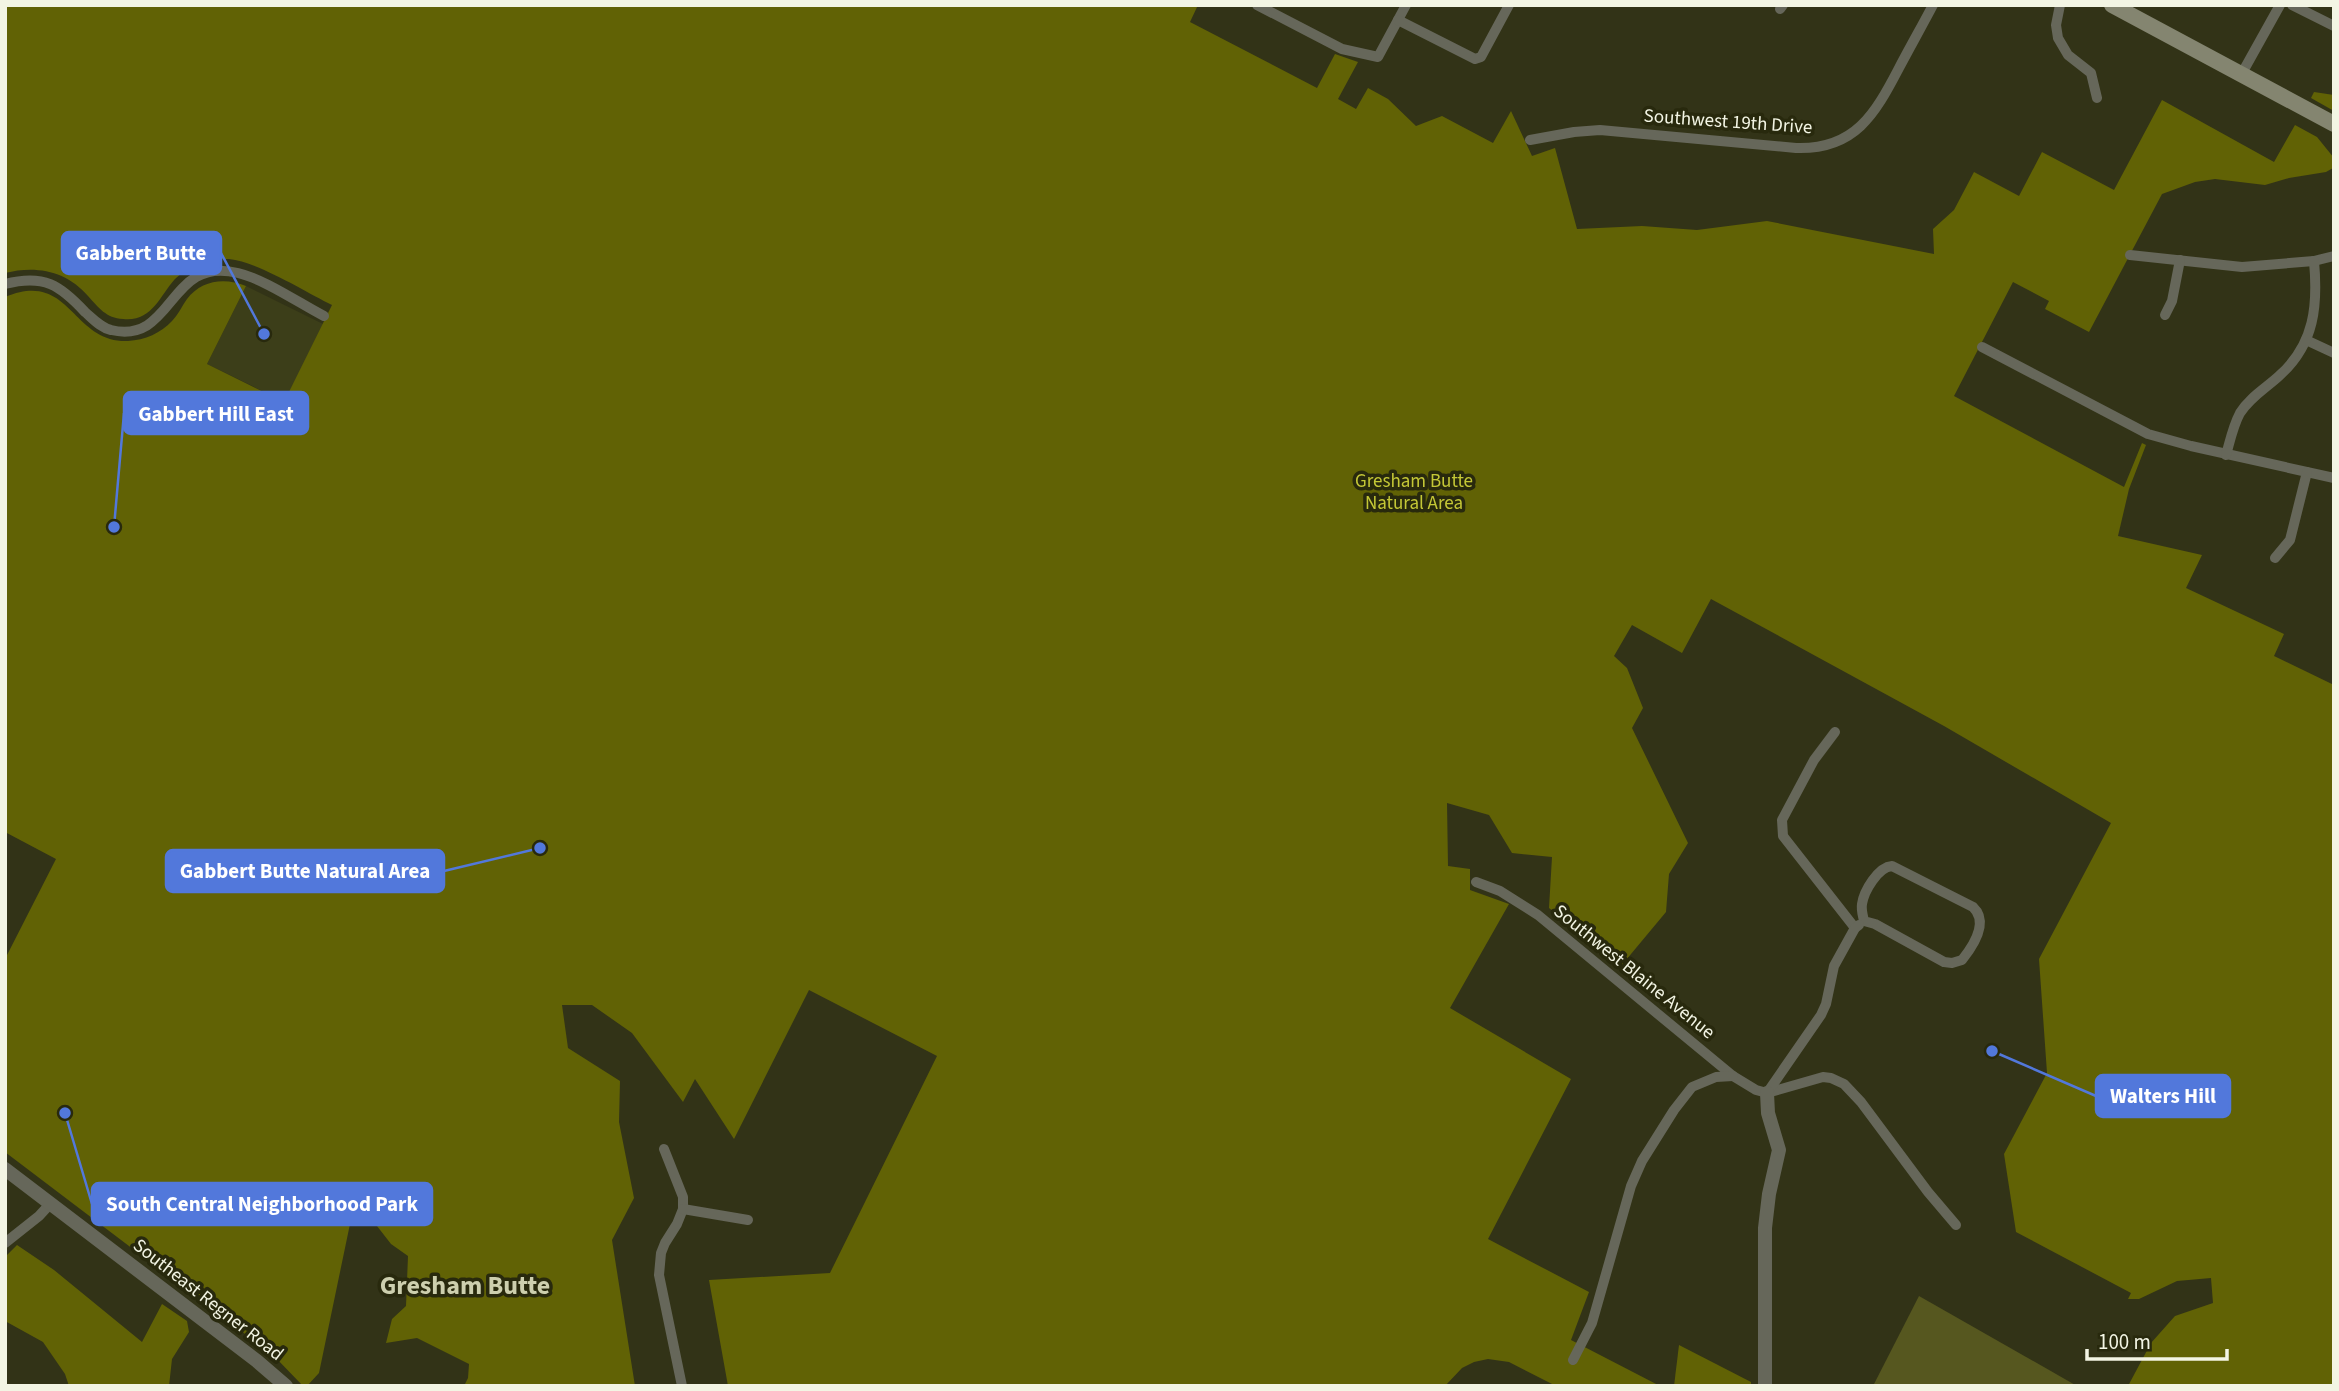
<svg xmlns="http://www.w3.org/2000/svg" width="2339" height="1391" font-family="'Source Sans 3',sans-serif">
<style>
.built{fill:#3c3e19}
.green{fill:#56571f}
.forest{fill:#616205}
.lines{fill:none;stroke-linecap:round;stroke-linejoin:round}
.minor{stroke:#66675a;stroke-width:10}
.tertiary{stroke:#66675a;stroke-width:14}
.secondary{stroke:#848570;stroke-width:16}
.labels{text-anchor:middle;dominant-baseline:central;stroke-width:7;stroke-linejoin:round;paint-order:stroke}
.street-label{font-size:19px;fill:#f3f5e4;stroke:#28290d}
.park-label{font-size:19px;fill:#c4c736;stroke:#28290d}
.district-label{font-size:26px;font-weight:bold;fill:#cdcfae;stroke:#28290d}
.leader{fill:none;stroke:#5278db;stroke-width:2.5}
.callout-dot{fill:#5278db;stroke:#28290d;stroke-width:2.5}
.callout{fill:#5278db;stroke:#5278db;stroke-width:2.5}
.callout-label{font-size:21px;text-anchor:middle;font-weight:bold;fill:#fff}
</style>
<rect width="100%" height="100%" fill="#323317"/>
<polygon class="built" points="246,286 323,324 285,402 207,364"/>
<polygon class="green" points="1919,1296 2077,1386 1873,1386"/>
<g class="forest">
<path d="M5,5h1193l-8,17 127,66 18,-34 23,8 -20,37 18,10 12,-21 20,11 28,27 26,-10 51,27 18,-32 21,45 23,-8 22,81 65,-3 55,4 70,-9 167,33 -1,-25 21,-19 20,-38 45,24 23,-44 72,38 48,-90 112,62 21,-37 22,12 17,21 -1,10 -7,4 -37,6 -24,7 -50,-6 -20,3 -33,12 -73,138 -44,-23 4,-8 -36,-19 -59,114 170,91 18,-44 4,2 -17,44 -11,47 84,19 -16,33 98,46 -10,22 60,29v701h-206l23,-43 24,-27 38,-13 -2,-25 -34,3 -38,18h-11l3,-6 -115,-61 -12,-78 43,-81 -8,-114 72,-136 -167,-97 -233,-127 -29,54 -50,-28 -18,31 13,12 16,40 -11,20 56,115 -19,31 -3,38 -45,54 -72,-58 3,-51 -40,-4 -23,-38 -42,-12 1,63 22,3v21l39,14 -59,104 121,71 -83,160 101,53 -18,48 89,46h-104l-47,-24 -21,-3 -14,3 -12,6 -17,18h-717l-19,-106 121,-7 107,-217 -128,-66 -75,149 -39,-60 -12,23 -51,-69 -40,-28h-30l6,43 52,33 -1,41 15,76 -22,42 23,146h-171l4,-8 1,-14 -52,-26 -31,5 6,-24 14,-13 2,-50 -17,-12 -14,-18 -27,-2 -31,149 -12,13h-4l-29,-30 -269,-204v-193l51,-100 -51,-27v-535c66,-28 66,46 123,44 17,-1 33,-8 44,-20 6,-6 10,-15 15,-22 14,-19 38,-22 59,-13l-39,78 77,38 48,-97c-27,-13 -74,-43 -103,-46 -19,-1 -40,6 -54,20 -16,18 -23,43 -52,40 -17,-1 -24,-11 -35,-23 -21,-25 -52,-31 -83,-23z"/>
<polygon points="2314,92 2334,95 2334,111 2311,98"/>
<polygon points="17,1245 54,1270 142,1342 162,1304 187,1321 189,1332 172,1359 169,1386 69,1386 65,1374 43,1342 5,1321 5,1257"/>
<polygon points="1679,1345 1751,1382 1751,1386 1674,1386"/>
</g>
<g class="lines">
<g class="minor">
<polyline points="1257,5 1342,49 1378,57 1406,5"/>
<polyline points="2060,5 2056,25 2058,38 2068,55 2091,73 2097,98"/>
<polyline points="2292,5 2334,26"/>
<polyline points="1780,9 1783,5"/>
<polyline points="1398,20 1475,59 1481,57 1509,5"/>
<polyline points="2241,75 2280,5"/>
<path d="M1530,140l44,-8 26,-2 196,18c59,2 79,-34 103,-80 11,-21 23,-42 34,-63"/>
<polyline points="2130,255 2242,267 2314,261 2334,256"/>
<path d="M5,284c39,-10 55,1 80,28 8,7 16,16 26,18 64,15 56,-75 127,-57 26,6 61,30 86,43"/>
<polyline points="2165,315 2172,301 2180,260"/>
<polyline points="2306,340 2334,353"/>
<polyline points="1982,347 2148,434 2191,446 2334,478"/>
<path d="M2226,455c4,-14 7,-29 14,-42 10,-16 26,-25 39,-37 36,-32 39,-71 35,-115"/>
<polyline points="2275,558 2290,540 2307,472"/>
<polyline points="1835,732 1814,760 1782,820 1783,836 1855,928"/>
<path d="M1892,866l81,41c16,15 1,38 -11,53l-10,3 -8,-1 -69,-38 -11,-3c-1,-5 -3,-11 -2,-17 2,-13 16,-37 30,-38z"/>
<polyline points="1476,882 1500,891 1538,915 1733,1076 1756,1090 1767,1093 1823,1077 1831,1078 1844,1084 1861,1102 1928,1192 1956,1225"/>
<polyline points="1767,1093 1821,1015 1826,1004 1834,966 1855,928 1859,925"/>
<polyline points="664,1149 683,1197 683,1209 677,1224 665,1243 661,1253 659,1275 682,1386"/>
<polyline points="683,1209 748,1220"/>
<polyline points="5,1243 39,1216 50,1204"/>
<polyline points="1573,1360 1592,1323 1631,1186 1642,1161 1674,1110 1692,1087 1716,1077 1733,1076"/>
</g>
<g class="tertiary">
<polyline points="5,1169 257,1361 286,1386"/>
<polyline points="1765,1386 1765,1228 1769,1194 1779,1150 1768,1113 1767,1093"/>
</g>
<polyline class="secondary" points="2112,5 2334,124"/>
</g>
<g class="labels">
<g class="street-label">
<text transform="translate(1728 122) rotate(4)">Southwest 19th Drive</text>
<text transform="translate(1634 972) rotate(39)">Southwest Blaine Avenue</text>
<text transform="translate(208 1300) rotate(38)">Southeast Regner Road</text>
</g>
<g class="park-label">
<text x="1414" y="481">Gresham Butte<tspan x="1414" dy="22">Natural Area</tspan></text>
</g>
<g class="district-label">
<text x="465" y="1285">Gresham Butte</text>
</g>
</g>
<path class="leader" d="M264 334L221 253M114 527L124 413M540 848L444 871M1992 1051L2096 1096M65 1113L92 1204"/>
<g class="callout-dot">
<circle cx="264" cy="334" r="7"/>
<circle cx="114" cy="527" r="7"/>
<circle cx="540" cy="848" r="7"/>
<circle cx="1992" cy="1051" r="7"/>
<circle cx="65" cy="1113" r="7"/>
</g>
<g class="callout">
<rect x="62" y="232" width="159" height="42" rx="7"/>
<rect x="124" y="392" width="184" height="42" rx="7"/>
<rect x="166" y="850" width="278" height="42" rx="7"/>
<rect x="2096" y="1075" width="134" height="42" rx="7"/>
<rect x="92" y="1183" width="340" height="42" rx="7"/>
</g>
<g class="callout-label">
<text x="141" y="260">Gabbert Butte</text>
<text x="216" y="421">Gabbert Hill East</text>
<text x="305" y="878">Gabbert Butte Natural Area</text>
<text x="2163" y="1103">Walters Hill</text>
<text x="262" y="1211">South Central Neighborhood Park</text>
</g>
<rect width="2339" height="1391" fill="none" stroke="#f3f5e4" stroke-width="14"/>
<path d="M2087 1349v10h140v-10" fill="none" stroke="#f3f5e4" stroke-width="3.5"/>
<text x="2098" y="1349" font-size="21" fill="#f3f5e4" stroke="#28290d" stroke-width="5" paint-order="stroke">100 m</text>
</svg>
